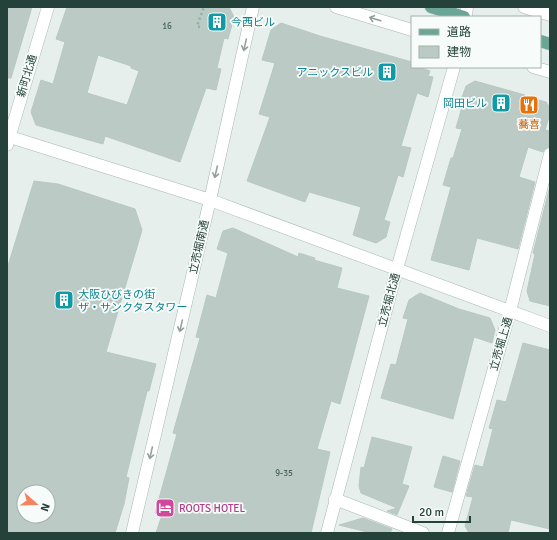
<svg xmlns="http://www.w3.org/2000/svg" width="557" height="540" font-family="Signika,'Noto Sans JP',sans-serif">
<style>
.building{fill:#bbcac4;stroke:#b8c9c2;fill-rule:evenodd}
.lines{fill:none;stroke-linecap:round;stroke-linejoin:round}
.minor-casing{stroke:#a8b8b2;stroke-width:13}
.major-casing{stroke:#c2cac8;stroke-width:13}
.path{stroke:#86b3a5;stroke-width:2.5;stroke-dasharray:2 3;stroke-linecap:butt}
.minor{stroke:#fff;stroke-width:12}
.major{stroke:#6aa596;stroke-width:12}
.oneway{stroke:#92a09c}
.labels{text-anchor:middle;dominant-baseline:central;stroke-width:3.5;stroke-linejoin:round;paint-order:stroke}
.number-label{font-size:9px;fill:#4a645c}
.culture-label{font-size:11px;fill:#0d838f;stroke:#f7fbf9;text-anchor:start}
.street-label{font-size:11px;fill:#24423a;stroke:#f7fbf9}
.food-label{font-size:11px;fill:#c56008;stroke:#f7fbf9}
.hotel-label{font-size:11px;fill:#b23c85;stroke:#f7fbf9;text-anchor:start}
</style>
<rect width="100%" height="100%" fill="#e6efeb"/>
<g class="building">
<polygon points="7,7 32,7 11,78 7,78"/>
<path d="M67,7h162l5,10 -6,22 -4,-1 -7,30 4,1 -5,21 -10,-2 -26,74 -75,-26 -2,8 -67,-19 -5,-13 10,-32 12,4 12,-42 -9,-3zM98,55l33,11v2l8,3 -12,34 -40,-12z"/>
<polygon points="281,23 320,36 412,62 412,67 419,67 430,71 428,76 433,77 428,97 417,93 401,146 411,148 403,177 398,175 384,220 390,222 386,237 376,243 353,235 361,207 309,192 305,202 247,181 270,117 259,114 275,63 262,60 271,30"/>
<polygon points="475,81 525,95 524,96 546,102 550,108 550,114 545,130 550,131 550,147 545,149 543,152 528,147 519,177 535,182 518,249 477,238 469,270 431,260 451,187 443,185 451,158 453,158 462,129 456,128 462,107 459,106 466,86"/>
<path d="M34,181l24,3 77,25 7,21 -36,122 50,12 -7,27h-2l-21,86 3,1 -5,26 -9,29h-108v-264zM24,492h24v24h-24z"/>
<polygon points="550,186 550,306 530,301 527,291 535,254 533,253"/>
<polygon points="233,228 298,257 299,253 315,258 314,260 342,268 337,288 369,296 340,404 331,401 317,449 330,452 311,533 156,533 162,515 155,513 177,434 173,433 200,338 196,337 207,295 216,298 228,253 217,249 223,231"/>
<polygon points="420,293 459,309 490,318 495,330 492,343 474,337 453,419 381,398 391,364 396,365 408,319 403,318 409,300"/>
<polygon points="523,343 550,350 550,529 511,520 508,533 469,533 465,526 473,497 466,496 475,465 483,467 493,429 489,428 497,400 506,402"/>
<polygon points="372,437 412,447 402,484 409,486 397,515 387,511 397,508 361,493 359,486 361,467 364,468"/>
<polygon points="443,456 460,461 452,492 434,487"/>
<polygon points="363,518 392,529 390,533 371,533 339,525"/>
</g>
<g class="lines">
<defs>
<g id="minor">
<polyline points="336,7 412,30"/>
<polyline points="524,7 550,15"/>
<polyline points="466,17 467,7"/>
<polyline points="533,67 550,72"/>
<polyline points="7,136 210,200 550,326"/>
<polyline points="7,145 48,7"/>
<polyline points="335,499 423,533"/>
<polyline points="132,533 210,200 253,7"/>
<polyline points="327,533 397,269 454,67"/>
<polyline points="448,533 510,311 550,154"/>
</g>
<g id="major">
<polyline points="431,7 464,17"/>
<polyline points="540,41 550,44"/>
</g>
</defs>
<use href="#minor" class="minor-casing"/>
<use href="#major" class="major-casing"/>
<polyline class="path" points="200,27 197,26 204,7"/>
<use href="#minor" class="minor"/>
<use href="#major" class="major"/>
</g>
<defs><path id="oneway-shaft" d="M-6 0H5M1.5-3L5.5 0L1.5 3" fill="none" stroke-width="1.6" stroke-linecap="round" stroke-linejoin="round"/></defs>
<g class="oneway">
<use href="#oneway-shaft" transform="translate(375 19) rotate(-163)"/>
<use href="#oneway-shaft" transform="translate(245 45) rotate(103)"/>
<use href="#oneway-shaft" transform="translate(216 172) rotate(103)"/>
<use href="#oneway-shaft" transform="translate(181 326) rotate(103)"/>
<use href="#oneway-shaft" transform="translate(151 453) rotate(103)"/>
</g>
<defs>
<symbol id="building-square" viewBox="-11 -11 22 22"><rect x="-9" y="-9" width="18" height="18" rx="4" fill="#0f9aa8" stroke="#f7fbf9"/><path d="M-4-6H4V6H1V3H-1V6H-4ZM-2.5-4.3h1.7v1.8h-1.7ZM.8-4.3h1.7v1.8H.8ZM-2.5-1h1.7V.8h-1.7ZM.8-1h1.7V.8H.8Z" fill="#fff"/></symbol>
<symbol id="restaurant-square" viewBox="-11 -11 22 22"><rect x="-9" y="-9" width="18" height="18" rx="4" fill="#e8710a" stroke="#f7fbf9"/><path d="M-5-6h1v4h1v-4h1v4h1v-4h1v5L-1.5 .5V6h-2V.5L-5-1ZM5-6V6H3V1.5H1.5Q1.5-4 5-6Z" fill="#fff"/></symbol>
<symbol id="hotel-square" viewBox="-11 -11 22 22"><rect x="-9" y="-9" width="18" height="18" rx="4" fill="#d1479c" stroke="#f7fbf9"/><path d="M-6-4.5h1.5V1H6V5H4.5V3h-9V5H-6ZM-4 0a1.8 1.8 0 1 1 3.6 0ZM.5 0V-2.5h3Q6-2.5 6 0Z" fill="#fff"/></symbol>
</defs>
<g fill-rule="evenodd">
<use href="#building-square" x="206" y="11" width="22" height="22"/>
<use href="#building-square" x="376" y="61" width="22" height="22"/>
<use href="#building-square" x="490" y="92" width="22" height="22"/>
<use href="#restaurant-square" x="518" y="94" width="22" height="22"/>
<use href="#building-square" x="53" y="289" width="22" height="22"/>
<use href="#hotel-square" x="154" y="497" width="22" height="22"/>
</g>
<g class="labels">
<g class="number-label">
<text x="167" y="26">16</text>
<text x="284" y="473">9-35</text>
</g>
<g class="culture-label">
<text x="231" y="22">今西ビル</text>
<text x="373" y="72" text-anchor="end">アニックスビル</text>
<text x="487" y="103" text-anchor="end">岡田ビル</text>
<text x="78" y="294">大阪ひびきの街<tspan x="78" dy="13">ザ・サンクタスタワー</tspan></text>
</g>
<g class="street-label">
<text transform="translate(27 76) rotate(-74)">新町北通</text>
<text transform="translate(199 247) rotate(-77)">立売堀南通</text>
<text transform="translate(389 300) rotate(-75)">立売堀北通</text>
<text transform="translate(501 344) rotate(-74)">立売堀上通</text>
</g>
<g class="food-label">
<text x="529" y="124">蕎喜</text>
</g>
<g class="hotel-label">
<text x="179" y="508">ROOTS HOTEL</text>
</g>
</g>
<rect width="557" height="540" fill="none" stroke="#24423a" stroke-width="16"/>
<rect x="411" y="16" width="130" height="52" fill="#f7fbf9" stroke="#a3b1ad"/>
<rect x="419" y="29" width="20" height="6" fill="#6aa596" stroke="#a3b1ad"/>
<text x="447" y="36" font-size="12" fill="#24423a">道路</text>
<rect x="419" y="46" width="20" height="12" fill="#bbcac4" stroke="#a3b1ad"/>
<text x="447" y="56" font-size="12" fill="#24423a">建物</text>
<g transform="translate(36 504) rotate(110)"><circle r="19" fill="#f7fbf9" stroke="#a3b1ad"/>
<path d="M0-3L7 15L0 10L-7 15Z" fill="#f4845f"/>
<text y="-6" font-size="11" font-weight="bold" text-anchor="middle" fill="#24423a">N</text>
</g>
<path d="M413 516v6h57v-6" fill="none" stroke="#24423a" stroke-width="2"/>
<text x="419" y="516" font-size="12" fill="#24423a" stroke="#f7fbf9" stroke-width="3" paint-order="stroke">20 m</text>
</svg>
